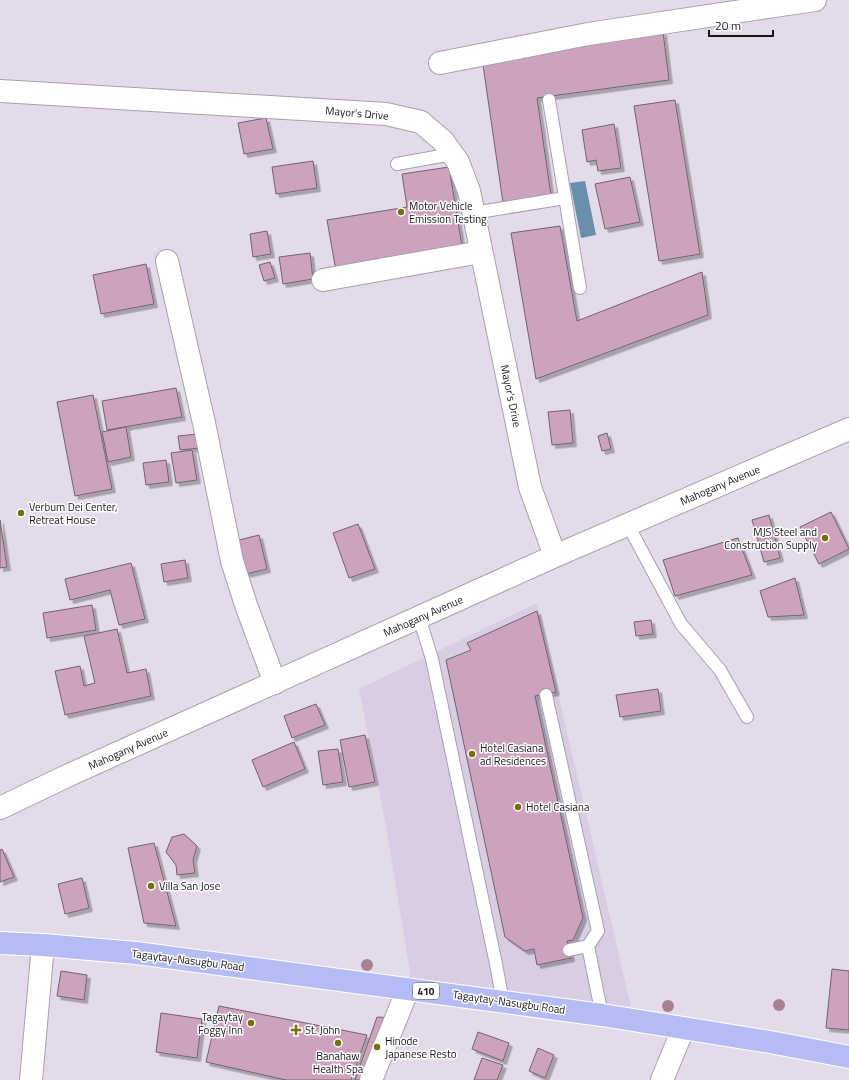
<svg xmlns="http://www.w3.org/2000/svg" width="849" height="1080" font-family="'Titillium Web',sans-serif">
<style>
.built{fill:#d8cde3}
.water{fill:#6a8ead}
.building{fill:#cca2be;stroke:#71636c;filter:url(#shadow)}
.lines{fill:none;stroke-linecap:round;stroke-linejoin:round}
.lane-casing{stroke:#a7a0ae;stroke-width:14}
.street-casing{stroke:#a7a0ae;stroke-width:24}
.secondary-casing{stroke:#a7a0ae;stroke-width:24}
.primary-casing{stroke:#fff;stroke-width:24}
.lane{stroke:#fff;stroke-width:12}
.street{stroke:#fff;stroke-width:22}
.secondary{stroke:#fff;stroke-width:22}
.primary{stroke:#b5bcf3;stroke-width:22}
.tree{fill:#aa828f}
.poi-dot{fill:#766f10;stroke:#fff;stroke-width:1.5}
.labels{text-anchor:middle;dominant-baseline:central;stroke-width:3;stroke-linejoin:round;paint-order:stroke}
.shield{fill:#fff;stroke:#5d5b5f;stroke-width:1}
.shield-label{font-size:10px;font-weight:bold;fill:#18151a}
.street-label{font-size:11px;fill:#18151a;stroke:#fff}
.poi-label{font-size:11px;fill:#18151a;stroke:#fff;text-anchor:start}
</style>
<defs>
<filter id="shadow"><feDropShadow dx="3.5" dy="3.5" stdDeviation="0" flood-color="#0004"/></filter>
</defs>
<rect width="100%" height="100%" fill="#e3dbea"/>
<polygon class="built" points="537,603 631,1007 411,978 385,820 359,689"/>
<polygon class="water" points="585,181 596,235 581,238 570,183"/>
<g class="building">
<polygon points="663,32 669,80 537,98 551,196 503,203 482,58"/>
<polygon points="675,100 700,254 659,261 634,106"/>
<polygon points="266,118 273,149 244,154 238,123"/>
<polygon points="614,124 621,168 598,171 596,160 587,162 582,130"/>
<polygon points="313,161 317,188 276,194 272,167"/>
<polygon points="449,167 463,252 336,271 327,220 407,207 402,174"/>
<polygon points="630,177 640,222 605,229 595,184"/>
<polygon points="560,226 577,321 702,272 708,315 536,379 511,233"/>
<polygon points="267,231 271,254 253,257 250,234"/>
<polygon points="310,253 313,279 283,284 279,257"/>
<polygon points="270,262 275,278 264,281 259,265"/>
<polygon points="146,264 154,304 101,314 93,275"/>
<polygon points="176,388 182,417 107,430 102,401"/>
<polygon points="93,395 112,489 75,496 57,402"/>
<polygon points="570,410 573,443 552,445 548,412"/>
<polygon points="126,427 131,457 108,462 102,432"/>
<polygon points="607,433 611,449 602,451 598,436"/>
<polygon points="198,434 200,448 180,450 178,436"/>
<polygon points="192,450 197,480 176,483 171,453"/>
<polygon points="166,460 169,482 146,485 143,463"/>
<polygon points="831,512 849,549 819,564 800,527"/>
<polygon points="769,515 780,558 764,562 752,520"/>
<polygon points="0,520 7,567 0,568"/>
<polygon points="358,524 375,569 349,578 333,533"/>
<polygon points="259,535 267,569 246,574 239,540"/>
<polygon points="738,538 752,575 675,596 663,560"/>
<polygon points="185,560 188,578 164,582 161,564"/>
<polygon points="131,563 145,619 119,625 110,590 70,600 65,579"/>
<polygon points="795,578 804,615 768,617 760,591"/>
<polygon points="92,605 96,630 47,638 43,613"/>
<polygon points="537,611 556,692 535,696 583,918 573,940 567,941 571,958 537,965 534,949 525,951 505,937 446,660 471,650 467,643"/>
<polygon points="651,620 653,634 636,636 634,622"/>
<polygon points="117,629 127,673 146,669 151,696 65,715 55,671 80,666 84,686 95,683 84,636"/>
<polygon points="658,689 661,711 620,717 616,695"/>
<polygon points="316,704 325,725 292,738 284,716"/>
<polygon points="365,735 375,782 349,787 340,740"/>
<polygon points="294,742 305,769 263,787 252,760"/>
<polygon points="338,749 343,782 323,785 318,751"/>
<polygon points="184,834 197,846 193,860 195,873 177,875 176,865 166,852 172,837"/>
<polygon points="154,843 176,926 144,923 128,848"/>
<polygon points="2,849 14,877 0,882 0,850"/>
<polygon points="82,878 89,908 65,914 58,884"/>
<polygon points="832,969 849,971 849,1030 826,1028"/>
<polygon points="61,971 87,975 84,1000 57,996"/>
<polygon points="219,1006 367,1035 351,1080 286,1080 206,1062"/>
<polygon points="161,1013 202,1019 197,1058 156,1052"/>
<polygon points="377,1017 394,1018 369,1080 355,1080"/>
<polygon points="478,1032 509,1043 503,1061 472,1049"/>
<polygon points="538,1048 554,1055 545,1078 529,1071"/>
<polygon points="482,1058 503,1065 497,1080 474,1080"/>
</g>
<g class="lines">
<defs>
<g id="lane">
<polyline points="549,100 580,288"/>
<polyline points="397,164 452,154"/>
<polyline points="473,213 565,198"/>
<polyline points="628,525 681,624 720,670 747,717"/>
<polyline points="419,617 432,659 496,964 503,1002"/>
<polyline points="546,695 598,931 588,946 602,1015"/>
<polyline points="569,950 588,946"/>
</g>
<g id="street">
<polyline points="440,63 588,34 815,0"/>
<polyline points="167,261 204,423 232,561 246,605 275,683"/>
<polyline points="323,280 481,252"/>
<polyline points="31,1080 43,945"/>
<polyline points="371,1080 408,989"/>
<polyline points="662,1080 683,1029"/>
</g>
<g id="secondary">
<polyline points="0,91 386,114 421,122 443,141 458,162 469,191 530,487 555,556"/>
<polyline points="0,808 69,775 555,556 849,429"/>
</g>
<polyline id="primary" points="0,943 43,945 136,953 602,1015 770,1042 849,1057"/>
</defs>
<use href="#lane" class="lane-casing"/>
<use href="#street" class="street-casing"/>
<use href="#secondary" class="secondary-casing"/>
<use href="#primary" class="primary-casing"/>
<use href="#lane" class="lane"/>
<use href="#street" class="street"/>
<use href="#secondary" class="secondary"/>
<use href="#primary" class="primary"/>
</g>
<g class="tree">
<circle cx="367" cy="965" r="6"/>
<circle cx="779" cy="1005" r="6"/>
<circle cx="668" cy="1006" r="6"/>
</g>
<g class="poi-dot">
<circle cx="401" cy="212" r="4"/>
<circle cx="21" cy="513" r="4"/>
<circle cx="825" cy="538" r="4"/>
<circle cx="472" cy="754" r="4"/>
<circle cx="518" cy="807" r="4"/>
<circle cx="151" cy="886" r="4"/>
<circle cx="251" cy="1023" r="4"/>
<path d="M294 1024h4v4h4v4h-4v4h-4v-4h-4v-4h4z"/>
<circle cx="338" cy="1043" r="4"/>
<circle cx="377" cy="1047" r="4"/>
</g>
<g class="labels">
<rect class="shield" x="413" y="983" width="26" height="16" rx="3"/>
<g class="shield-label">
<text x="426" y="991">410</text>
</g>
<g class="street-label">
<text transform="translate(357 113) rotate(5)">Mayor's Drive</text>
<text transform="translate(511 396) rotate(78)">Mayor's Drive</text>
<text transform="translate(720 485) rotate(-23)">Mahogany Avenue</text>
<text transform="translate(423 616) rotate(-24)">Mahogany Avenue</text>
<text transform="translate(128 749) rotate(-24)">Mahogany Avenue</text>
<text transform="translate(188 960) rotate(7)">Tagaytay-Nasugbu Road</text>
<text transform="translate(509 1002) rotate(8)">Tagaytay-Nasugbu Road</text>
</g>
<g class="poi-label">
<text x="409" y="206">Motor Vehicle<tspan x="409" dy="13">Emission Testing</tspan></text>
<text x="29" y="507">Verbum Dei Center,<tspan x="29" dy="13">Retreat House</tspan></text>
<text x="817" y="532" text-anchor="end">MJS Steel and<tspan x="817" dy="13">Construction Supply</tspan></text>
<text x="480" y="748">Hotel Casiana<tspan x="480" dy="13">ad Residences</tspan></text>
<text x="526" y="807">Hotel Casiana</text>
<text x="159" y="886">Villa San Jose</text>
<text x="243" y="1017" text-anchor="end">Tagaytay<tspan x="243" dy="13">Foggy Inn</tspan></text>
<text x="305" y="1030">St. John</text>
<text x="385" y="1041">Hinode<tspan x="385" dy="13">Japanese Resto</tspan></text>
<text x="338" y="1056" text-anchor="middle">Banahaw<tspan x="338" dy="13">Health Spa</tspan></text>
</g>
</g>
<path d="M709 30v6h64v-6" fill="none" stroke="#18151a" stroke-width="2"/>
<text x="715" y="30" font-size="12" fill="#18151a" stroke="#ffffff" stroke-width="3" paint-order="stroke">20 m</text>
</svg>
